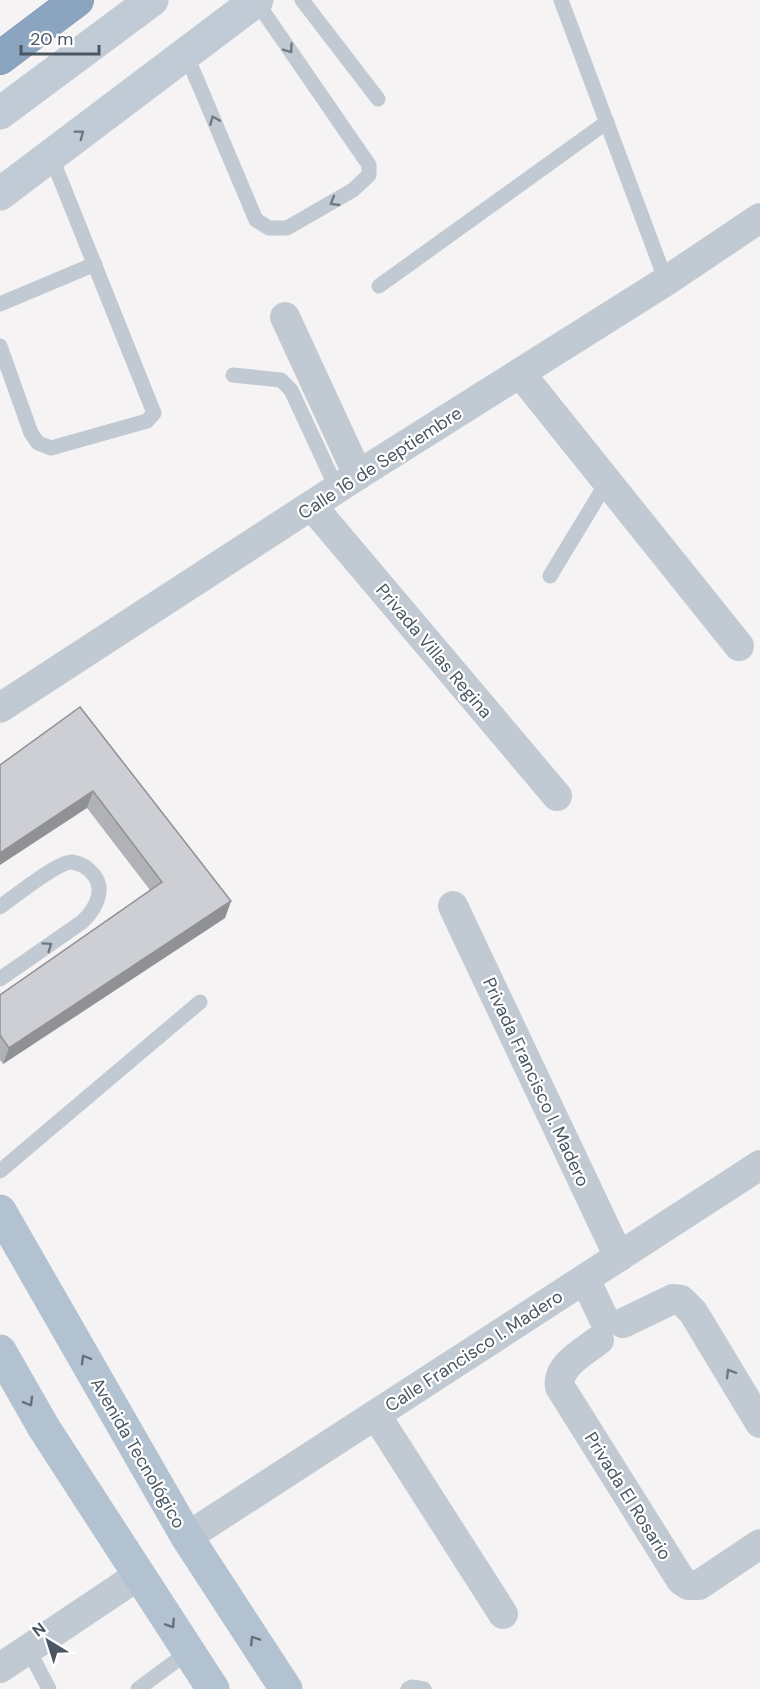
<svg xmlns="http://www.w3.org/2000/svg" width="760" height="1689" font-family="'DM Sans',sans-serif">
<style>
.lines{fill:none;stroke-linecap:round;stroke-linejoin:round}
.highway-casing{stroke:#7690ad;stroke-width:34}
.lane{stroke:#c1cad2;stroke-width:15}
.street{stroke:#c1cad2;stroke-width:30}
.secondary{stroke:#c1cbd6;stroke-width:33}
.primary{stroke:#b3c2d1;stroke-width:33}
.highway{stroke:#8ba5c1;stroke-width:33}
.wall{fill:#b0b2b7}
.shaded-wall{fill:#909195}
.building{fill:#cdcfd5;stroke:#909195;stroke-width:1.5}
.oneway{stroke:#6e7983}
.oneway2{stroke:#6e7984}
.oneway3{stroke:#64717d}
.labels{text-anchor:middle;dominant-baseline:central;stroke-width:4.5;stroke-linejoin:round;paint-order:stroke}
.street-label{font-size:18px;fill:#4a5661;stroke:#fff}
</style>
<rect width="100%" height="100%" fill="#f5f3f3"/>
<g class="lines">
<defs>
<polyline id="highway" points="0,58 77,0"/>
</defs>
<use href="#highway" class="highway-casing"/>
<g class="lane">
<polyline points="302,0 378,99"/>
<polyline points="561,0 666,281"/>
<polyline points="186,54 256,220 269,228 287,228 353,190 369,175 369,165 256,1"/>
<polyline points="379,286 607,122"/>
<polyline points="0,304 95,264"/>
<polyline points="0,346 31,433 38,443 51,448 147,421 154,413 51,156"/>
<polyline points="233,375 281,380 291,390 337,489"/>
<polyline points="550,576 607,482"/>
<path d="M0,907c14,-10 57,-45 72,-45 6,1 13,4 17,8 19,16 8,38 -7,52l-82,57"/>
<polyline points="0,1171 200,1002"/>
<polyline points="28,1649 49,1689"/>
<polyline points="138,1689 188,1652"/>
<polyline points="408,1689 412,1687 424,1689"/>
</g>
<g class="street">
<polyline points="285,317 358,475"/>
<polyline points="520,373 739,646"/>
<polyline points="312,506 557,796"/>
<polyline points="0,708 358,475 666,281 760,218"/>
<polyline points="453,906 619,1257"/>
<polyline points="585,1279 603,1317"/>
<polyline points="623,1323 673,1299 681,1300 693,1312 760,1423"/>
<path d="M599,1340c-14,11 -43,26 -39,47l121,193 7,5h11l61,-41"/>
<polyline points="376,1415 503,1614"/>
<polyline points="187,1537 760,1165"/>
<polyline points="0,1668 139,1575"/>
</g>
<g class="secondary">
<polyline points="0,113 152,0"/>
<polyline points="0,194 257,0"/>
</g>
<g class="primary">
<polyline points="0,1211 187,1537 286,1689"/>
<polyline points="0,1351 44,1428 213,1689"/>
</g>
<use href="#highway" class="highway"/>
</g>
<polygon class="wall" points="80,707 231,901 225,918 3,1064 0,1060 0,995 150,890 87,808"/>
<g class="shaded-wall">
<polygon points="93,791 87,808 0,865 0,853"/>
<polygon points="231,901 225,918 3,1064 9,1048"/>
</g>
<polygon class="building" points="80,707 231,901 9,1048 0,1035 0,995 162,882 93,791 0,853 0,765"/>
<defs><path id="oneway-chevron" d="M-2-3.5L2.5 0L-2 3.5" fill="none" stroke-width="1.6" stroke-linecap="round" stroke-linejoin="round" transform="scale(1.5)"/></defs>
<g class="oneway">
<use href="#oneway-chevron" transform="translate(289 49) rotate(55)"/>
<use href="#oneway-chevron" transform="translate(214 120) rotate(-113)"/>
<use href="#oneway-chevron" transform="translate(334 202) rotate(150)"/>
<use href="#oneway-chevron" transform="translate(48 946) rotate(-35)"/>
<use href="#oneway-chevron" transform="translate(730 1373) rotate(-121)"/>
</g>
<use class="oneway2" href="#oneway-chevron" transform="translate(80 134) rotate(-37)"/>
<g class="oneway3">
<use href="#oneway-chevron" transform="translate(85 1359) rotate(-120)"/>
<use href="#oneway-chevron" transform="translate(29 1402) rotate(60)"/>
<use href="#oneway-chevron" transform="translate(171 1624) rotate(57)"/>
<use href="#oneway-chevron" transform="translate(254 1640) rotate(-123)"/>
</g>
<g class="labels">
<g class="street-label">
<text transform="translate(380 463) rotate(-33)">Calle 16 de Septiembre</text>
<text transform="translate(434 651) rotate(50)">Privada Villas Regina</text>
<text transform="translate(536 1082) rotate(65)">Privada Francisco I. Madero</text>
<text transform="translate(474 1351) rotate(-33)">Calle Francisco I. Madero</text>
<text transform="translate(138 1453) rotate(60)">Avenida Tecnológico</text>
<text transform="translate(628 1496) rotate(58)">Privada El Rosario</text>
</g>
</g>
<g transform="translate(48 1641) rotate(322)" stroke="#ffffff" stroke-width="4.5" paint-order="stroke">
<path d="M0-4.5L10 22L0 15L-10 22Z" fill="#4a5661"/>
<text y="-9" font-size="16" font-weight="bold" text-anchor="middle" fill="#4a5661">N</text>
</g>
<path d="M21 45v9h78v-9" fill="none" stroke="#4a5661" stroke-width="3"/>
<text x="30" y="45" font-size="18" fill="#4a5661" stroke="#ffffff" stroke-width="4.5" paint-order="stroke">20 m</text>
</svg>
